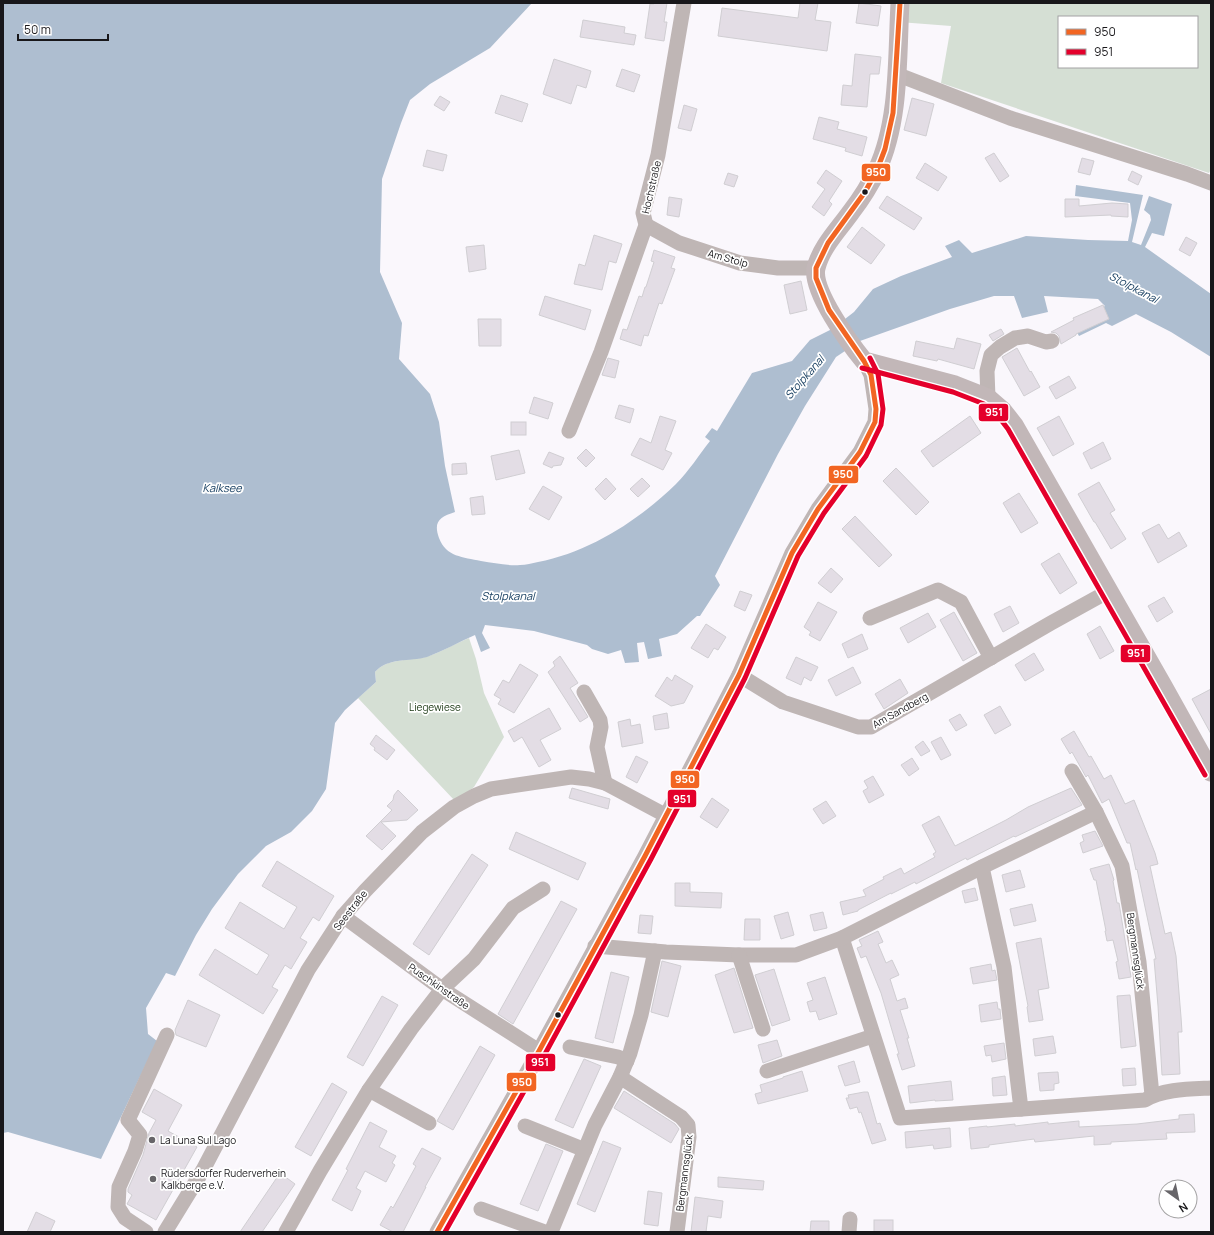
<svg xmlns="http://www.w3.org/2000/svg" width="1214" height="1235" font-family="Manrope,sans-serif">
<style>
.green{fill:#d5dfd4;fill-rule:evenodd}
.water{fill:#aebed0}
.building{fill:#e3dde5;stroke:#d0ced2}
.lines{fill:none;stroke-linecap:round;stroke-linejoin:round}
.minor{stroke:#bfb6b5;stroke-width:15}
.major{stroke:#c2b7b8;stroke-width:19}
.bus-1-casing{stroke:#fff;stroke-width:8}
.bus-2-casing{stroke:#fff;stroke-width:8}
.bus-1{stroke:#f26522;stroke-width:5}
.bus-2{stroke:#e4002b;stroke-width:5}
.bus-dot{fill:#18171a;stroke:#fff;stroke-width:1.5}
.poi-dot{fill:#676569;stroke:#fff;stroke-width:1.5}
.labels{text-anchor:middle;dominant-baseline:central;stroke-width:3.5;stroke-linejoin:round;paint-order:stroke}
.street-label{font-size:10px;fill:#18171a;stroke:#fff}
.park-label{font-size:10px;fill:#13310b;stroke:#fff}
.poi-label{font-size:10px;fill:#18171a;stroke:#fff;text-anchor:start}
.water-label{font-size:11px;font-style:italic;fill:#194062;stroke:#fff}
.line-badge{stroke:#fff;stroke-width:1.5}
.badge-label{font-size:11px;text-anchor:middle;font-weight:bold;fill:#fff}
</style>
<rect width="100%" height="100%" fill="#faf7fc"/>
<g class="green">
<path d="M900,3h311v166l-2,4 -268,-90 10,-57 -52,-4zM1059,17h138v50h-138z"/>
<path d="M469,638l7,21 8,34 20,44 -30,50 -19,14 -97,-103 18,-16 -1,-10c12,-14 34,-11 50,-15 13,-3 31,-14 44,-19z"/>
</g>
<path class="water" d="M3,3h529l-42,45 -60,36 -20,16 -9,23 -19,56 -2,93 22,51 -3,36 31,35 9,28 6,44 10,46c-15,5 -22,9 -16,26 7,19 24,19 42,23 13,2 27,5 39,4 6,0 12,-2 18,-3 52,-10 101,-42 138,-78 13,-13 23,-29 34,-43l-5,-4 7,-9 5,3 35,-58 40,-12 18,-21 22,-11 22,-17 19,-23 28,-13 51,-19 -7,-11 14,-6 13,13 54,-17 62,4 40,1 4,-21 -2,-17 -55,-7 1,-11 67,10 -11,47 9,3 10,-25 -1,-5 -6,-5 5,-14 23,8 -8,32 -12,-3 -7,14 66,47v63l-40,-25 -35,-18 -24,12 -6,-3 -27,13 -7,-13 33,-17 -7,-7 -54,-3 4,16 -26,6 -8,-22h-20l-44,13 -90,32 -24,16 -31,49 -27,48 -63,122 5,9 -20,31h-3l-20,18 -18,5 3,17 -14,3 -4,-17 -7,1 2,19 -14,1 -4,-13 -13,4 -16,-5 -5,-4 -53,-14 -49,-6 -3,8 8,15 -9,4 -6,-17c-16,7 -32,16 -48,22 -17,5 -39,0 -52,15l1,10 -31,28 -10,13 -9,66 -14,22 -21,21 -25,14 -28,28 -26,35 -16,26 -21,41 -9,-3 -20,35 2,26 9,7 -56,118 -93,-27 -5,1z"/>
<g class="building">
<polygon points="655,3 667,3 664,22 667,22 664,41 645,38 650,4 654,4"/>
<polygon points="800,3 818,3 815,20 831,22 827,51 718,36 722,8 798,18"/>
<polygon points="859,3 881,6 878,26 856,23"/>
<polygon points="583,20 625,27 624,33 636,35 634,45 580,37"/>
<polygon points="855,54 881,57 879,74 870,74 867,107 841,105 843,85 852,86"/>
<polygon points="554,59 591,71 586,88 577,85 571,104 543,94"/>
<polygon points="622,69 640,75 634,92 616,86"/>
<polygon points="501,95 528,104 522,122 495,113"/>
<polygon points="440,96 450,102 444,111 434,105"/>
<polygon points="912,98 934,104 926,136 904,130"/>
<polygon points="684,105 697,109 691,131 678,128"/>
<polygon points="819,117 839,122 837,129 867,137 862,156 845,151 846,148 813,139"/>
<polygon points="427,150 447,155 443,171 423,166"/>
<polygon points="994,153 1009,176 1000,182 985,158"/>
<polygon points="1082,158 1094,161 1090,175 1078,172"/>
<polygon points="925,163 947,177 938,191 916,178"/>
<polygon points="826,170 842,181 829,201 832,204 824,216 812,207 825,189 817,183"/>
<polygon points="1132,171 1142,176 1138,185 1128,180"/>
<polygon points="728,173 738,176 734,187 724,184"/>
<polygon points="887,196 922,218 914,230 879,208"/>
<polygon points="669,197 682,199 679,217 667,215"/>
<polygon points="1065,199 1079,199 1079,206 1112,203 1128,204 1128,217 1111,216 1111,215 1065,217"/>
<polygon points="862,227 885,245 871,264 847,247"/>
<polygon points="594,235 622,244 616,263 609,261 602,290 574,284 579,264 585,266"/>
<polygon points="1186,237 1197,243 1190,256 1179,250"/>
<polygon points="484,245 486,269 469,272 466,247"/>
<polygon points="654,250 675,257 671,268 675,269 662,304 659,303 648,336 644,335 641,346 620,339 623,329 627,330 639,296 642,297 645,287 646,287 654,262 651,261"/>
<polygon points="801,281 807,310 790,314 784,285"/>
<polygon points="545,296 591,310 585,330 539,315"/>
<polygon points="1103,305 1109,319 1076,334 1076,335 1061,344 1059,336 1056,333 1051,332 1074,320 1073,318"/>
<polygon points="478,319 501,319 501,346 479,346"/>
<polygon points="1001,329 1004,334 993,341 989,335"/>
<polygon points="957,338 981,344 974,369 938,359 937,361 913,356 916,341 954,349"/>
<polygon points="1017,348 1030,372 1031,371 1040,387 1024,396 1002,357"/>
<polygon points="608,358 619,361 615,378 602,375"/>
<polygon points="1069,376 1076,388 1056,399 1049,387"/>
<polygon points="534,397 553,403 548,419 529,413"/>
<polygon points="619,405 634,409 630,423 615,418"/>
<polygon points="660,416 676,421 665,450 672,453 663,470 631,455 640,438 651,443"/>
<polygon points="970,416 981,433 933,467 921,451"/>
<polygon points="1059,416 1074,444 1053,456 1037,428"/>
<rect x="511" y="422" width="15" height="13"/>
<polygon points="1103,442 1111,459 1091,469 1083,453"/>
<polygon points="586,449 595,458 586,467 577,458"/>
<polygon points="519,450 525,473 496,480 491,456"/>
<polygon points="549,452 564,458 561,465 553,466 552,468 543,464"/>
<polygon points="466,463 467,474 452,475 452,464"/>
<polygon points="896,468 929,502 916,515 883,481"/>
<polygon points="606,478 616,489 605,500 595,489"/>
<polygon points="642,478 650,486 638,497 630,489"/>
<polygon points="1099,482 1115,510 1110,513 1126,539 1111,549 1095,522 1094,522 1078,494"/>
<polygon points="543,486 562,497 549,520 529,509"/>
<polygon points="1019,493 1038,523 1021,533 1003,503"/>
<polygon points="483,496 485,514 472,515 470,498"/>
<polygon points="855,516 892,555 879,567 842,529"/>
<polygon points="1159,524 1168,539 1179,532 1187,546 1158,563 1142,533"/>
<polygon points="1059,553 1077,583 1060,594 1041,564"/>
<polygon points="831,568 843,579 831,593 818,583"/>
<polygon points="740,591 752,595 745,611 734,606"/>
<polygon points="1164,597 1173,612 1157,622 1148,606"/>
<polygon points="818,602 837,612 820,641 809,635 811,632 804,627"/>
<polygon points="1010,606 1019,623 1003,632 994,614"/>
<polygon points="954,612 977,653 963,661 940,620"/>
<polygon points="928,613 936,627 908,643 900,628"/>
<polygon points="706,624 726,637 718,650 714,648 708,658 691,648"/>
<polygon points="1100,626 1114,651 1100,659 1087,634"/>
<polygon points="862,634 868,649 848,658 842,644"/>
<polygon points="1034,653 1044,670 1025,681 1015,665"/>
<polygon points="560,656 578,683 570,688 588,717 580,722 548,672 555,666 553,662"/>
<polygon points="796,657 818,667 811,681 804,677 801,685 786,678"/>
<polygon points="520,664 538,675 514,713 498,704 501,699 494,695 503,680 509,683"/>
<polygon points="853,667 861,683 836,696 828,680"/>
<polygon points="675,675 693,686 684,703 671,706 655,696 667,677 672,681"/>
<polygon points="900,679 908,693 884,709 875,694"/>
<polygon points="1211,689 1211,734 1192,699"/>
<polygon points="1000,706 1011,725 995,734 984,715"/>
<polygon points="549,708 561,729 540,740 551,760 539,767 522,737 514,742 508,731"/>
<polygon points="667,713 669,728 655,730 653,716"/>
<polygon points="960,714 967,725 956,731 949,720"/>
<polygon points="630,719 631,726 640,724 643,743 622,747 618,722"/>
<polygon points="1074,731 1089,757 1091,756 1104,779 1111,775 1125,804 1134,800 1155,853 1158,864 1150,866 1165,934 1171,932 1176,956 1181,1017 1182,1032 1178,1032 1180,1074 1162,1075 1158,1006 1154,959 1156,959 1137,869 1136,870 1130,843 1127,843 1109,799 1102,803 1088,775 1086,777 1072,752 1070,754 1061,739"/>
<polygon points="376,735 395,750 387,760 374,750 375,748 370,744"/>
<polygon points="941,737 951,755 941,760 931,742"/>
<polygon points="923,741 930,751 921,756 915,747"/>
<polygon points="636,756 648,762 637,783 626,777"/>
<polygon points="912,758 919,769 909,776 901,765"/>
<polygon points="873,776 884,795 869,803 863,791 868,788 864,781"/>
<polygon points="572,788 610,799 608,809 569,798"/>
<polygon points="1071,788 1082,805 1015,837 1014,836 967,860 966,858 916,884 915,882 891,894 891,893 858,910 858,911 843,915 840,902 866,896 863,890 884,879 883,877 901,868 904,874 935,857 933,854 936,852 922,825 939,816 955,846 1006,820 1028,807"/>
<polygon points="398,790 418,810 407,820 381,822 396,836 382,850 366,836 392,810 387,806 393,800 394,795"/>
<polygon points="712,798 729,810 717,828 700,817"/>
<polygon points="826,801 836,816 823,824 813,809"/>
<polygon points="1095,831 1103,846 1083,853 1080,843 1084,841 1082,835"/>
<polygon points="516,832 586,863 578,880 509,849"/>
<polygon points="472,854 488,865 429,955 413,944"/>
<polygon points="277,861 334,896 319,921 313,917 300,938 307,942 291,969 285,965 272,987 278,990 263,1014 199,975 215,949 257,975 269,955 225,928 240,902 284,929 297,907 262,886"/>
<polygon points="1109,864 1114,880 1113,881 1117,903 1119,903 1131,977 1119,979 1116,962 1118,961 1113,940 1107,941 1105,931 1106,931 1096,880 1094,880 1090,869"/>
<polygon points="1020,870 1025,887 1006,892 1002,875"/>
<polygon points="675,883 690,883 690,892 722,893 721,908 675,906"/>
<polygon points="975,888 978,900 965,903 962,891"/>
<polygon points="561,901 577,909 513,1024 498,1014"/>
<polygon points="1032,904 1036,921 1014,926 1010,909"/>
<polygon points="788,912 794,935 781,939 774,916"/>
<polygon points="823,912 827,928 814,931 810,915"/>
<polygon points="640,915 653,916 651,934 638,933"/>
<polygon points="745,919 760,919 760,940 744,940"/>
<polygon points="878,931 883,942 878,944 886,963 892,960 899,975 890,979 897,1001 905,998 908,1008 900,1010 909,1038 907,1038 915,1066 902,1070 897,1054 899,1054 881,993 866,956 861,958 857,948 862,946 859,940"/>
<polygon points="1041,938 1049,988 1038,990 1043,1020 1029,1022 1027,1007 1028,1006 1016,943"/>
<polygon points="662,961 681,966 668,1017 651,1012"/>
<polygon points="991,964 992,971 995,970 997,980 973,984 970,968"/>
<polygon points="734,968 753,1028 734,1033 715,975"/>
<polygon points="774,969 790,1020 772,1026 755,975"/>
<polygon points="611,972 629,977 613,1043 595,1038"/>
<polygon points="825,977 837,1014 819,1020 816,1011 810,1012 807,1002 813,1000 807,983"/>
<polygon points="1130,995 1136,1046 1121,1048 1117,996"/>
<polygon points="382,996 398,1005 363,1066 347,1057"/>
<polygon points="188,1000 220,1015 206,1047 176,1035 175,1030"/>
<polygon points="997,1002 998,1009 1000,1009 1001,1019 981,1022 979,1005"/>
<polygon points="1053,1036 1056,1053 1035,1056 1033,1039"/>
<polygon points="777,1040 782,1056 763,1063 758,1045"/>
<polygon points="1004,1043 1006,1059 992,1062 991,1055 986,1056 984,1046"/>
<polygon points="480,1046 495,1055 453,1130 437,1121"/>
<polygon points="584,1059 601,1066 573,1128 555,1120"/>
<polygon points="854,1061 860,1082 845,1086 838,1066"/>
<polygon points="1135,1068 1136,1085 1123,1086 1122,1069"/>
<polygon points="802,1071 808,1091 758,1104 755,1094 762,1092 760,1085 783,1078 783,1077"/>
<polygon points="1058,1072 1059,1083 1054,1084 1054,1090 1040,1091 1038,1073"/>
<polygon points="1005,1076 1007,1095 993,1096 992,1078"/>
<polygon points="951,1081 953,1100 935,1101 935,1100 910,1103 908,1086"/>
<polygon points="332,1083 347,1092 311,1156 295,1147"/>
<polygon points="154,1089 182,1105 168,1131 197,1147 156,1220 127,1204 132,1195 128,1192 128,1189 143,1155 149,1133 156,1120 142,1112"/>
<polygon points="624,1091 675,1124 679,1129 671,1143 614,1108"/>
<polygon points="864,1092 868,1092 877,1124 880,1123 886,1140 872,1144 861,1112 859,1113 857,1107 850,1109 846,1098 849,1098 848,1095"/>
<polygon points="1194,1114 1195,1132 1166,1133 1167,1139 1111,1142 1111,1144 1094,1145 1094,1136 1035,1142 1034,1139 989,1145 989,1147 971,1149 969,1128 987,1126 987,1127 1015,1124 1015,1126 1048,1122 1048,1124 1079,1121 1079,1127 1137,1124 1179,1119 1179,1115"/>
<polygon points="370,1122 387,1131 379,1147 396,1156 392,1163 395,1165 386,1182 365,1171 356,1188 361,1191 352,1211 332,1200 348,1170 346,1169"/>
<polygon points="950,1128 951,1147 934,1149 933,1145 906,1148 905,1132"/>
<polygon points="603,1141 621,1148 595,1212 577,1204"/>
<polygon points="546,1144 563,1151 538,1211 520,1204"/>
<polygon points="422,1148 441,1158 425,1187 426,1187 403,1232 393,1232 380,1225 391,1206 393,1208 416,1166 413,1164"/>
<polygon points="280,1173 295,1184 262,1232 240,1232"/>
<polygon points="718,1177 764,1181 763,1190 718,1187"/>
<polygon points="648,1191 662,1193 658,1226 644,1224"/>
<polygon points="695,1197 723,1201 721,1218 708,1216 706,1232 691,1232"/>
<polygon points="36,1212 55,1221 50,1232 27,1232"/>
<rect x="874" y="1220" width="19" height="12"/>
<polygon points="811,1221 829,1221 829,1232 810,1232"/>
</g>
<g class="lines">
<g class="minor">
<polyline points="896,74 1010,118 1187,174 1211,183"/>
<polyline points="646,225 679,243 740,263 778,268 816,268"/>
<polyline points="988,398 987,371 991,355 1000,347 1015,338 1028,336 1046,342 1052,341"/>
<polyline points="569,431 601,352 646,225 643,213 658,155 684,3"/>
<polyline points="870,618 938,590 961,602 991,658"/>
<polyline points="739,675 783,702 858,727 871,727 1051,623 1109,591"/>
<polyline points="584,692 600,720 601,727 597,747 605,783"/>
<polyline points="1072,771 1096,812 1122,866 1139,962 1152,1095"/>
<polyline points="982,867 1004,967 1021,1109"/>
<polyline points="343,916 442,989 539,1051"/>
<path d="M842,938l58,180 245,-18c17,-11 46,-11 66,-12"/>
<polyline points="595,946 666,952 739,955 796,955 842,938 982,867 1096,812"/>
<polyline points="739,955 763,1029"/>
<polyline points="570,1047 618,1057 627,1061"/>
<polyline points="767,1071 873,1036"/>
<polyline points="620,1077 681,1117 688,1125 689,1137 677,1232"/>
<polyline points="369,1090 429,1123"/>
<polyline points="525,1126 585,1150"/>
<polyline points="481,1209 545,1232"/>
<polyline points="146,1232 125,1218 118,1207 119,1187 135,1151 140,1135 128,1120 167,1035"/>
<polyline points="165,1232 203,1170 308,970 343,916 365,891 422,832 454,807 474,796 491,789 571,777 589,779 605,783 665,815"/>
<polyline points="286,1232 320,1171 369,1090 411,1029 442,989 474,959 513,908 543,889"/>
<polyline points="437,1232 539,1051 645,856 739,675 792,553 818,509 860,452 875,422 876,409 871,375 864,361"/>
<polyline points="551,1232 595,1125 620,1077 630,1053 641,1015 655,951"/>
<polyline points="849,1232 850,1219"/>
</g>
<path class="major" d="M900,3c-3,54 0,118 -23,167 -7,15 -16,29 -26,42 -12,17 -30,35 -35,56 -5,22 34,76 48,93l91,24 33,13 15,13 11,14 149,261 48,86"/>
<defs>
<polyline id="bus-1" points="437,1232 539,1051 645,856 739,675 792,553 818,509 860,452 875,422 876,409 871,375 864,361 829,310 816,278 816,268 828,243 865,192 877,170 885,149 893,113 900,3"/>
<g id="bus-2">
<polyline points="862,368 953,392 984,404 998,416 1008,429 1205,775"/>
<polyline points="445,1232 545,1054 651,859 745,678 798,556 824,513 866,456 881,425 883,409 878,374 870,358"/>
</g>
</defs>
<use href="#bus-1" class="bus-1-casing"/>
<use href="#bus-2" class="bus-2-casing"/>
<use href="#bus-1" class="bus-1"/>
<use href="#bus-2" class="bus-2"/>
</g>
<g class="bus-dot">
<circle cx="865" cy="192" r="3.5"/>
<circle cx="558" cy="1015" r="3.5"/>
</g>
<g class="poi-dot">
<circle cx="152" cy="1140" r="4"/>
<circle cx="153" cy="1179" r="4"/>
</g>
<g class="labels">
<g class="street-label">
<text transform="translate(651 187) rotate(-77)">Hochstraße</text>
<text transform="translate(728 258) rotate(16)">Am Stolp</text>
<text transform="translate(900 710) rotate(-29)">Am Sandberg</text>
<text transform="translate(350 910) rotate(-52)">Seestraße</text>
<text transform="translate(1136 951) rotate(82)">Bergmannsglück</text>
<text transform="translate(439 986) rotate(35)">Puschkinstraße</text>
<text transform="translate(684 1173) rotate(-83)">Bergmannsglück</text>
</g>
<g class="park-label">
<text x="435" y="707">Liegewiese</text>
</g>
<g class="poi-label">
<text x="160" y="1140">La Luna Sul Lago</text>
<text x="161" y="1173">Rüdersdorfer Ruderverhein<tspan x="161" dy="12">Kalkberge e.V.</tspan></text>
</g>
<g class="water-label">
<text transform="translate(1134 287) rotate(28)">Stolpkanal</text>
<text transform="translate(804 377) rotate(-49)">Stolpkanal</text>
<text x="222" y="487">Kalksee</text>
<text x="508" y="595">Stolpkanal</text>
</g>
</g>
<g class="line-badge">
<rect x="861" y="163" width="30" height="19" rx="4" fill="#f26522"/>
<rect x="978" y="403" width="31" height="19" rx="4" fill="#e4002b"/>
<rect x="828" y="465" width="31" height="19" rx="4" fill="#f26522"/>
<rect x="1120" y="644" width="31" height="19" rx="4" fill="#e4002b"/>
<rect x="670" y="770" width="30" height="19" rx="4" fill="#f26522"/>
<rect x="667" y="789" width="30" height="19" rx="4" fill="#e4002b"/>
<rect x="525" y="1053" width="31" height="19" rx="4" fill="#e4002b"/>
<rect x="506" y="1072" width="31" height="20" rx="4" fill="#f26522"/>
</g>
<g class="badge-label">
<text x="876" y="176">950</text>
<text x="994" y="416">951</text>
<text x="843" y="478">950</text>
<text x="1136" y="657">951</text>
<text x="685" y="783">950</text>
<text x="682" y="803">951</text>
<text x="540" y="1066">951</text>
<text x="522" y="1086">950</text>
</g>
<rect width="1214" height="1235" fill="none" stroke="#18171a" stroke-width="8"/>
<rect x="1058" y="16" width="140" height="52" fill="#ffffff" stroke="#a3a2a3"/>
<rect x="1066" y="29" width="20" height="6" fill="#f26522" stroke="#a3a2a3"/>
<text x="1094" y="36" font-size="12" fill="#18171a">950</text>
<rect x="1066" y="49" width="20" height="6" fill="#e4002b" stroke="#a3a2a3"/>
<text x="1094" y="56" font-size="12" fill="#18171a">951</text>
<g transform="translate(1178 1199) rotate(147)"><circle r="19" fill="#ffffff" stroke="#a3a2a3"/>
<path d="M0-3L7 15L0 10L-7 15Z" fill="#676569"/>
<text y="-6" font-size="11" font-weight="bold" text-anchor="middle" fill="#18171a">N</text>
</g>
<path d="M18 34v6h90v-6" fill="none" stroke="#18171a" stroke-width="2"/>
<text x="24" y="34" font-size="12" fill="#18171a" stroke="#ffffff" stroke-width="3" paint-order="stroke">50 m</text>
</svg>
